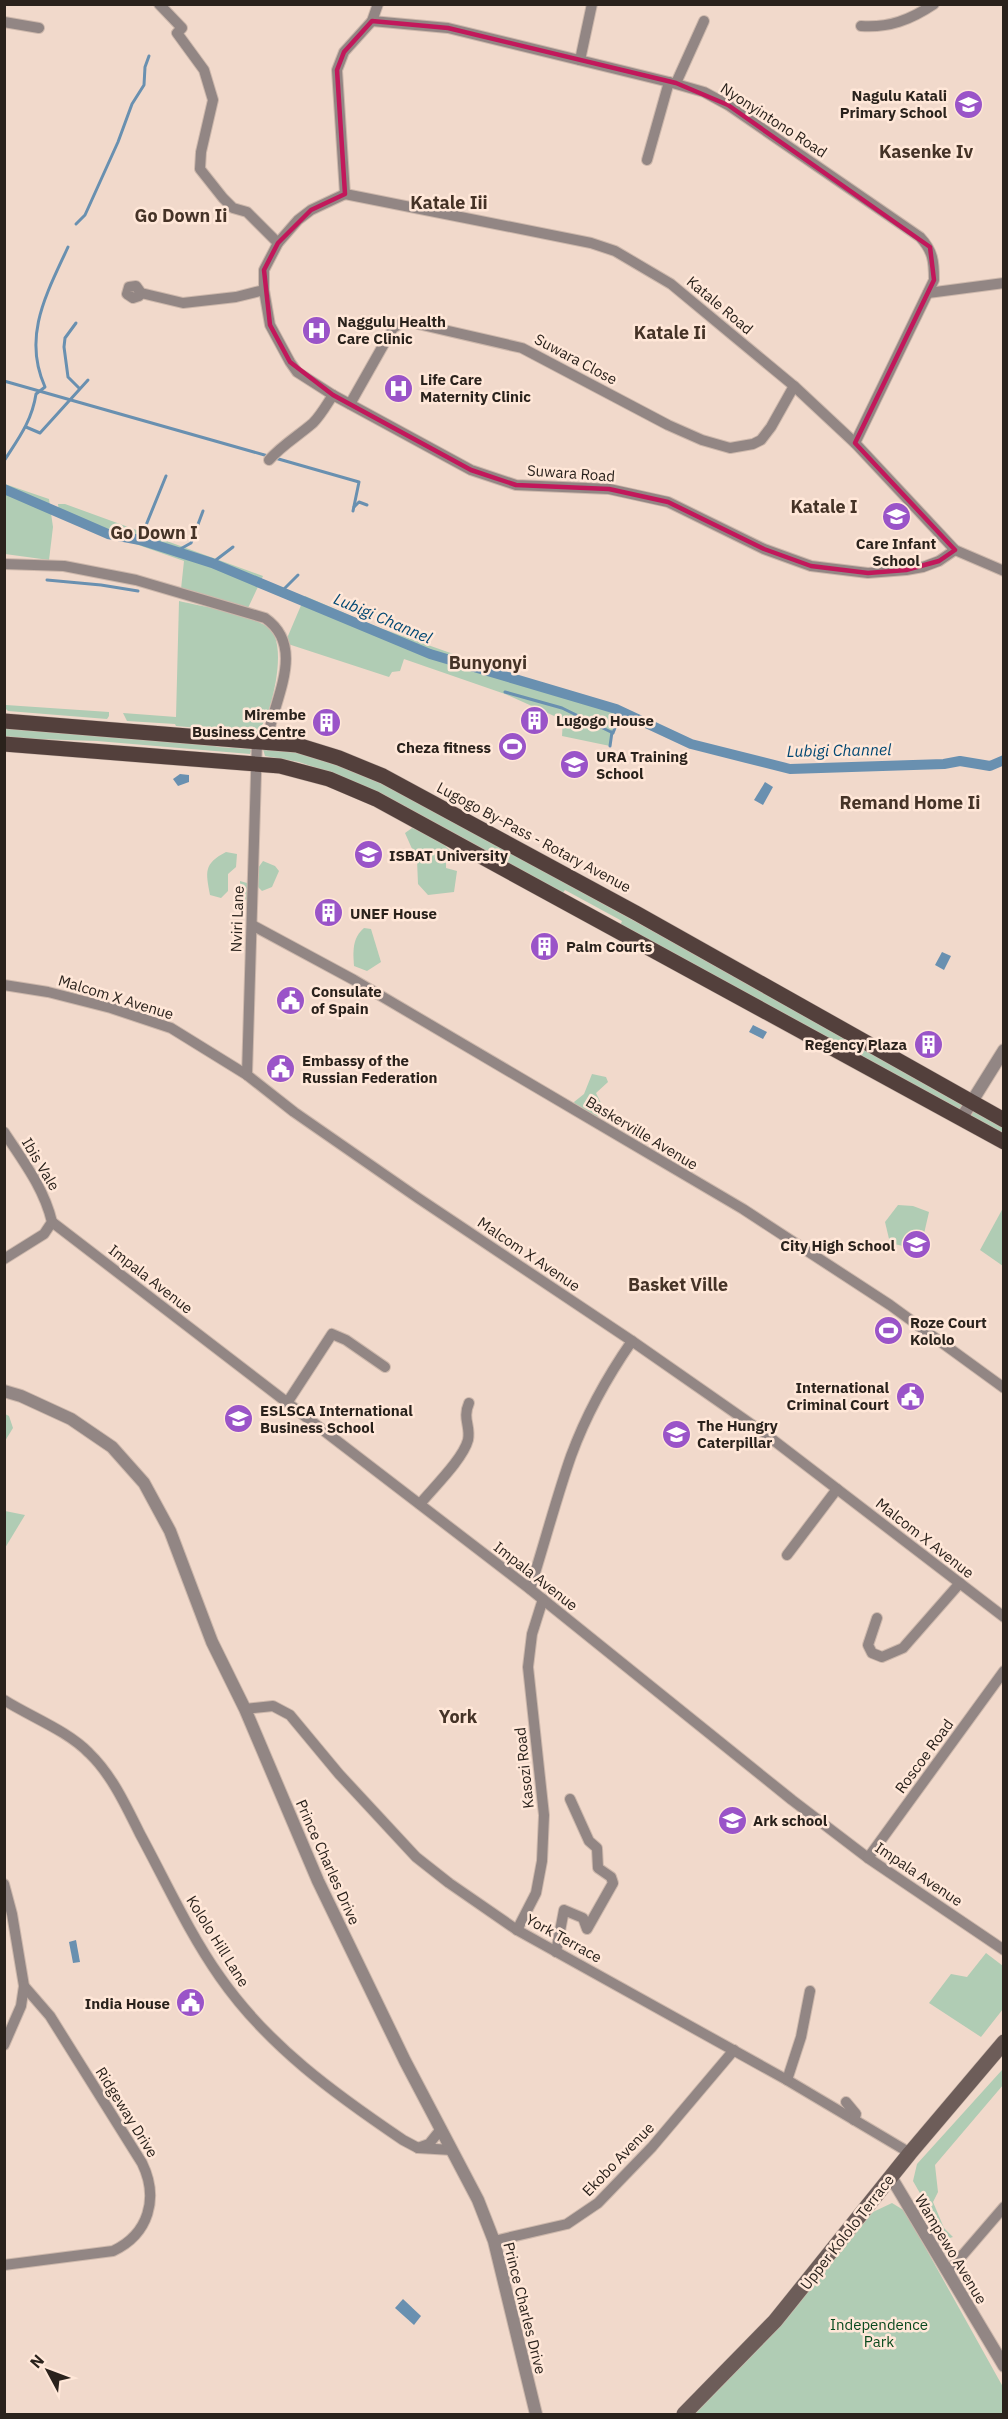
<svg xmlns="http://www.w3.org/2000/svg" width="1008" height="2419" font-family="'IBM Plex Sans',sans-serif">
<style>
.green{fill:#b0ccb4}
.water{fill:#6990b0}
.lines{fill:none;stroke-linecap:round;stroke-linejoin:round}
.stream{stroke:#6990b0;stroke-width:3}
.canal{stroke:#6990b0;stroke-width:10}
.minor-casing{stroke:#cdb8ac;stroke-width:12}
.tertiary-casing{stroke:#cdb8ac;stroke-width:14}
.secondary-casing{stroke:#cdb8ac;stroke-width:16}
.primary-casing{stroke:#cdb8ac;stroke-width:16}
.minor{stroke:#928684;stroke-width:10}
.tertiary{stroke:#928684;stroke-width:12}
.secondary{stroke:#6d5d59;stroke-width:15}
.primary{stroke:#53403c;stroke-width:15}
.marked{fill:none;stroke:#c2185b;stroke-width:4.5;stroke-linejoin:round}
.labels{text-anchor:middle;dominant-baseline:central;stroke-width:5;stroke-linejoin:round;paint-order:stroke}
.poi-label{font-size:15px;font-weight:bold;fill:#2a221c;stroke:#ffe7d8;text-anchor:start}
.street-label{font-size:15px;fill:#2a221c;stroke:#ffe7d8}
.park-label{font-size:15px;fill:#09491d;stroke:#ffe7d8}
.water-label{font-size:16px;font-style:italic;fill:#024873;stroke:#ffe7d8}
.quarter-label{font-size:18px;font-weight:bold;fill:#453327;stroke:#ffe7d8}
</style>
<rect width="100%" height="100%" fill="#f1d9cb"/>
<g class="green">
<polygon points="5,484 49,499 53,527 49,560 5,554"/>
<polygon points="58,504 65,504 263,576 248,608 181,589 184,561 81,525 59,512"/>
<polygon points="305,596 377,627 621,713 612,732 610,746 562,736 563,720 505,694 404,659 400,671 392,672 389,677 285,643"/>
<path d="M179,601c20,5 87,15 95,33 6,15 4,32 2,46 -3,17 -8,39 -19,53l-81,-7 -1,-2 -48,-3 -4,-8 53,4z"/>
<polygon points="6,705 109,712 109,716 107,719 8,711 6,709"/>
<polygon points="4,727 200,740 218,747 250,749 251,751 250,754 97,741 5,738"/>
<polygon points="263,749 298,752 348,769 396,790 962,1101 961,1110 620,926 622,921 565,890 562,894 340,776 299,762 265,756"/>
<polygon points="412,828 435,835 451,852 446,862 446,868 457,871 454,892 428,895 418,884 417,860 405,833"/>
<path d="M226,852l11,2 -1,13 -8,7v17l-7,7 -11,-3c-4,-23 -7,-31 16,-43z"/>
<polygon points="263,861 275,866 279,871 272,887 262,891 258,887 258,868"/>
<polygon points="240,881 247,883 248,899 240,903"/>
<path d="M364,928l7,1 10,33 -14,9 -13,-5c-1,-14 -2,-28 10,-38z"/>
<polygon points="592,1074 606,1077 608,1082 596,1093 602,1105 598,1117 577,1109 574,1102 584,1094"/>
<polygon points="975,1110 1003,1125 1003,1136 971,1115"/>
<polygon points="898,1205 913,1206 929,1212 923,1238 907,1247 890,1243 885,1222"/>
<polygon points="1003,1208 1003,1266 980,1250"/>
<polygon points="5,1414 9,1416 13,1428 5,1441"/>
<polygon points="5,1511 25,1515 5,1548 4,1511"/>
<polygon points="986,1953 1003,1966 1003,2009 981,2037 929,2003 951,1974 967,1977"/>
<polygon points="1002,2070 1003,2085 935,2165 938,2192 933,2202 944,2228 953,2237 946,2239 913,2181 917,2164"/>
<polygon points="892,2203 905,2211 1003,2387 1003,2414 694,2414 775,2331 873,2212"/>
</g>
<g class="water">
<polygon points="180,774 189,775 189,782 178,786 173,779"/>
<polygon points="765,782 773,787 763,805 754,800"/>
<polygon points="942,952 951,956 944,970 935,965"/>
<polygon points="753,1025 767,1032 763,1039 749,1032"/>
<polygon points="887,1321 900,1332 894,1340 889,1333 878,1331 881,1325"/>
<polygon points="76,1940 80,1962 73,1963 69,1942"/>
<polygon points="403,2299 421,2316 414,2325 395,2308"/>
</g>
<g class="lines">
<g class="stream">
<polyline points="76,224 85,215 118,142 132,104 144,85 145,67 149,56"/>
<polyline points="76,323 65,338 64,347 68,377 79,388"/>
<polyline points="4,381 268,456"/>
<polyline points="26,427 40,433 88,380"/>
<polyline points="275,458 359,482 353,511"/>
<path d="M4,461c14,-22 28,-40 32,-67l9,-7c-23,-51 2,-94 23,-140"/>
<polyline points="354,507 359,502 367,505"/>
<polyline points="140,540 166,476"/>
<polyline points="175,552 191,543 203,511"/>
<polyline points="212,563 233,547"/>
<polyline points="47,580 101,585 138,591"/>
<polyline points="280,593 298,575"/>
<polyline points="505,692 562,708 613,733 621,713 616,709"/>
<polyline points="610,746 612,732"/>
</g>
<polyline class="canal" points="4,489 108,534 140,540 212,563 430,654 616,709 691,744 790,769 944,764 960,761 990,766 1004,760"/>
<defs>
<g id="minor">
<polyline points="159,4 182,28 177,33 204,70 213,100 201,152 200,169 223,198 233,208 247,212 278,243"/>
<path d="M372,21l76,7 221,54 35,10 24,13 192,132c13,14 14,24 14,43l-79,163"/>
<polyline points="4,22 39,28"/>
<path d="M861,26c28,2 49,-6 73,-22"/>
<polyline points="580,60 592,4"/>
<polyline points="676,83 704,21"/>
<polyline points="647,160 669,82"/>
<polyline points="345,194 311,210 298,220 278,243 264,270 264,290 270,325 290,362 297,372 333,395 471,470 516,485 609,489 668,502 764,549 811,566 868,573 906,570 923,567 939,561 955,550"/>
<polyline points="345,194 591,243 615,251 671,284 794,386 855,443 955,550 1004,571"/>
<polyline points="345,194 337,70 344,52 372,21 378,4"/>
<polyline points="141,293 139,296 133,298 127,294 129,287 136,286 141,293 183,303 236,297 264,290"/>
<polyline points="928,293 1004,283"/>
<polyline points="350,404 393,328 405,321 522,348 668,425 702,440 730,448 753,444 761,440 771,427 794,386"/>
<path d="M269,460c13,-15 29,-24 44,-37 8,-8 14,-19 20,-28"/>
<path d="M4,564l60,2 72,14 129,38c43,30 7,84 2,124"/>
<polyline points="252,925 354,980 743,1209 890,1305 1004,1388"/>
<polyline points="4,985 48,992 111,1008 171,1028 247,1075 294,1112 418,1198 632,1341 764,1433 1004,1617"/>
<polyline points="247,1075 257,741"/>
<path d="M4,1132c19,29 40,56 48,90l-8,12 -40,25"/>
<polyline points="52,1222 530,1589 792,1800 868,1858 1004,1950"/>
<polyline points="287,1403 332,1334 346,1340 385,1367"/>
<path d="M420,1504c13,-16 43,-45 48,-64 3,-14 -6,-21 1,-37"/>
<polyline points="787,1555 837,1489"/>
<path d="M530,1589c14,-44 26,-90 41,-133 15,-41 36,-79 61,-115"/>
<polyline points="877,1618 868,1645 872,1653 882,1657 903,1648 960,1583"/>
<path d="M4,1700c27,17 64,31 85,53 23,22 37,53 51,81 26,48 49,99 80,143 48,69 115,117 183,163l15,8 34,2"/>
<polyline points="245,1709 273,1706 290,1715 339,1774 416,1857 449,1883 517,1930 787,2080 910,2153"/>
<polyline points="868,1858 1004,1671"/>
<path d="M4,1884l8,30 12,72 26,30 92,147c17,35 7,71 -29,88l-109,14"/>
<polyline points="517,1930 536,1893 542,1861 544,1815 528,1667 532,1634 543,1599"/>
<polyline points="556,1952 564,1910 583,1918 587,1929 613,1883 611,1877 598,1868 597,1848 589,1841 570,1799"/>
<polyline points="4,2045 21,2006 24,1986"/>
<polyline points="787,2080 801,2037 810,1991"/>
<polyline points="846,2102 856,2114 854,2120"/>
<polyline points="418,2148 429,2144 441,2129"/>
<polyline points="494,2241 567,2224 598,2203 652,2147 734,2050"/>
<polyline points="948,2272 1004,2207"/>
</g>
<g id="tertiary">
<polyline points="961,1119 1004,1050"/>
<polyline points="4,1391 21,1396 71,1419 112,1447 144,1483 170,1531 212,1642 245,1709 318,1881 405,2061 478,2200 494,2241 536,2414"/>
<polyline points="891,2177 1004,2366"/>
</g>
<polyline id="secondary" points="684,2414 775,2321 910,2153 1004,2042"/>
<g id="primary">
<polyline points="4,721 297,745 339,758 383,776 636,913 1004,1120"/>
<polyline points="4,744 280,766 329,779 376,799 1004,1142"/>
</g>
</defs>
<use href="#minor" class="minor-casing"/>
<use href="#tertiary" class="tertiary-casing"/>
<use href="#secondary" class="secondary-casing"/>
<use href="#primary" class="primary-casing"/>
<use href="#minor" class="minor"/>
<use href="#tertiary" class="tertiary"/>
<use href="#secondary" class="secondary"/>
<use href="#primary" class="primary"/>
</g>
<path class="marked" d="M372,21l76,7 228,55 52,22 202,142 4,33 -79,163 100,107 -16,11 -33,9 -38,3 -57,-7 -47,-17 -96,-47 -59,-13 -93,-4 -45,-15 -138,-75 -43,-33 -20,-37 -6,-55 14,-27 33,-33 34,-16 -8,-124 7,-18z"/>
<defs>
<symbol id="school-disc" viewBox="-11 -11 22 22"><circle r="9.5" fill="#9a54c8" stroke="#ffe7d8"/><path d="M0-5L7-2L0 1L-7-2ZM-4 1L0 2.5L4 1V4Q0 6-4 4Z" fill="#fff"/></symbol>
<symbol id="hospital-disc" viewBox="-11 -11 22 22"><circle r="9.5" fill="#9a54c8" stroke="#ffe7d8"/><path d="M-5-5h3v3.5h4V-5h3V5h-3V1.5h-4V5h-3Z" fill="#fff"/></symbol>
<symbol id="building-disc" viewBox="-11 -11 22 22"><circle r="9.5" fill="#9a54c8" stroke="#ffe7d8"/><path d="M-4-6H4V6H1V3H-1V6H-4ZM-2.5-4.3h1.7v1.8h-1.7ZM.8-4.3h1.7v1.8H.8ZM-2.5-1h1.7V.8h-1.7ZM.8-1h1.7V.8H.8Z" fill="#fff"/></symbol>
<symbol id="stadium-disc" viewBox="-11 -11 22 22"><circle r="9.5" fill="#9a54c8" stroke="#ffe7d8"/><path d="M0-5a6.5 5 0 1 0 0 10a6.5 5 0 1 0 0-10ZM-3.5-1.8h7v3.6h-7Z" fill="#fff"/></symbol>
<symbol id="university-disc" viewBox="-11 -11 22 22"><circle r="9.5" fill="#9a54c8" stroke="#ffe7d8"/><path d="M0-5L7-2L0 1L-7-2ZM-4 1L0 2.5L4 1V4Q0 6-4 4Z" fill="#fff"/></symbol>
<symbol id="civic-disc" viewBox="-11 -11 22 22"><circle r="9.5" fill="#9a54c8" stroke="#ffe7d8"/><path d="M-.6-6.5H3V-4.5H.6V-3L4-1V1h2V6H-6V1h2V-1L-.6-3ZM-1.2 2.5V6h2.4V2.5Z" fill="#fff"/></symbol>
</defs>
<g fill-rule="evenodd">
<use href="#school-disc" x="952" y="88" width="33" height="33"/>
<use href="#hospital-disc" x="300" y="314" width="33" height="33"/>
<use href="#hospital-disc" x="382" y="372" width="33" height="33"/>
<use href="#school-disc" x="880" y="500" width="33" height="33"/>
<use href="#building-disc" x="518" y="704" width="33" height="33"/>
<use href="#building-disc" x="310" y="706" width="33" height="33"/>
<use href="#stadium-disc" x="496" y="730" width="33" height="33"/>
<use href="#university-disc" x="558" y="748" width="33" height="33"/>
<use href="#university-disc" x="352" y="838" width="33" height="33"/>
<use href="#building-disc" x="312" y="896" width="33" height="33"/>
<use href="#building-disc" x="528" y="930" width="33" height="33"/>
<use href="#civic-disc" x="274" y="984" width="33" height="33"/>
<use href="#building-disc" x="912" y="1028" width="33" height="33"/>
<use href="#civic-disc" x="264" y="1052" width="33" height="33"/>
<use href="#school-disc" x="900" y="1228" width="33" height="33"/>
<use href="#stadium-disc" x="872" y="1314" width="33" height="33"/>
<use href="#civic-disc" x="894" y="1380" width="33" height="33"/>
<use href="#university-disc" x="222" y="1402" width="33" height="33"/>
<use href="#school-disc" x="660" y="1418" width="33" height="33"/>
<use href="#school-disc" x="716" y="1804" width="33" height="33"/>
<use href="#civic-disc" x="174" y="1986" width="33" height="33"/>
</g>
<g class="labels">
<g class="poi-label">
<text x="947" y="95" text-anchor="end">Nagulu Katali<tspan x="947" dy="17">Primary School</tspan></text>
<text x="337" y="321">Naggulu Health<tspan x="337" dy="17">Care Clinic</tspan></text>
<text x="420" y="379">Life Care<tspan x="420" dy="17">Maternity Clinic</tspan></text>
<text x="896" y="543" text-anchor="middle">Care Infant<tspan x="896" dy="17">School</tspan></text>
<text x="306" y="714" text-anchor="end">Mirembe<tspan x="306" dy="17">Business Centre</tspan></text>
<text x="556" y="720">Lugogo House</text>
<text x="491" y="747" text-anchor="end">Cheza fitness</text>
<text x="596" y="756">URA Training<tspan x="596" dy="17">School</tspan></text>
<text x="389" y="855">ISBAT University</text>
<text x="350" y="913">UNEF House</text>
<text x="566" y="946">Palm Courts</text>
<text x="311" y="991">Consulate<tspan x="311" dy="17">of Spain</tspan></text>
<text x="907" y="1044" text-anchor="end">Regency Plaza</text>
<text x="302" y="1060">Embassy of the<tspan x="302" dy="17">Russian Federation</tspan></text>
<text x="895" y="1245" text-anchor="end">City High School</text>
<text x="910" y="1322">Roze Court<tspan x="910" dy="17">Kololo</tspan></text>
<text x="889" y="1387" text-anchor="end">International<tspan x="889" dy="17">Criminal Court</tspan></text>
<text x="260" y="1410">ESLSCA International<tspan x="260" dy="17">Business School</tspan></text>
<text x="697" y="1425">The Hungry<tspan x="697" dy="17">Caterpillar</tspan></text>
<text x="753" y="1820">Ark school</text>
<text x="170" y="2003" text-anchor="end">India House</text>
</g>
<g class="street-label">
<text transform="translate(774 120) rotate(33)">Nyonyintono Road</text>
<text transform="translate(720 305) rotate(40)">Katale Road</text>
<text transform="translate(576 359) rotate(28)">Suwara Close</text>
<text transform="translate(571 473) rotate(4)">Suwara Road</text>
<text transform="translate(534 837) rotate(28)">Lugogo By-Pass - Rotary Avenue</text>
<text transform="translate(237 919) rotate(-88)">Nviri Lane</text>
<text transform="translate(116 997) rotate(17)">Malcom X Avenue</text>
<text transform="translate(642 1133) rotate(31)">Baskerville Avenue</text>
<text transform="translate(41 1164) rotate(59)">Ibis Vale</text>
<text transform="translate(529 1254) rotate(34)">Malcom X Avenue</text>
<text transform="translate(151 1279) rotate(38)">Impala Avenue</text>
<text transform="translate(925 1538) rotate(38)">Malcom X Avenue</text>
<text transform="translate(536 1576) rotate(38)">Impala Avenue</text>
<text transform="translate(924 1756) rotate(-54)">Roscoe Road</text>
<text transform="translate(524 1768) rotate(-96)">Kasozi Road</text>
<text transform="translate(328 1862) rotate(66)">Prince Charles Drive</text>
<text transform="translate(919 1874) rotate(34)">Impala Avenue</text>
<text transform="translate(564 1938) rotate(29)">York Terrace</text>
<text transform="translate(218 1941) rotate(58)">Kololo Hill Lane</text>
<text transform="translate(127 2112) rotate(58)">Ridgeway Drive</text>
<text transform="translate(618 2159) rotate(-46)">Ekobo Avenue</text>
<text transform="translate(847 2232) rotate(-52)">Upper Kololo Terrace</text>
<text transform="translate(951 2249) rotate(59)">Wampewo Avenue</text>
<text transform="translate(525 2308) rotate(76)">Prince Charles Drive</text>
</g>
<g class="park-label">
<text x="879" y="2324">Independence<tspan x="879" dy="17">Park</tspan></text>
</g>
<g class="water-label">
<text transform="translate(383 618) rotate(23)">Lubigi Channel</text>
<text transform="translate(839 750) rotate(-1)">Lubigi Channel</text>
</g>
<g class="quarter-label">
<text x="926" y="151">Kasenke Iv</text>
<text x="449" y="202">Katale Iii</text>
<text x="181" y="215">Go Down Ii</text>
<text x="670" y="332">Katale Ii</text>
<text x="824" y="506">Katale I</text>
<text x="154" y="532">Go Down I</text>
<text x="488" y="662">Bunyonyi</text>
<text x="910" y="802">Remand Home Ii</text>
<text x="678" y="1284">Basket Ville</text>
<text x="458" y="1716">York</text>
</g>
</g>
<rect width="1008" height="2419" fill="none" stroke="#2a221c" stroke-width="12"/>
<g transform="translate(48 2371) rotate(311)" stroke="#ffe7d8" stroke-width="4.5" paint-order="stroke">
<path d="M0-4.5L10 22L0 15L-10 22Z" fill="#2a221c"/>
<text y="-9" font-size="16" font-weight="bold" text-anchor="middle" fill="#2a221c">N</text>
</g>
</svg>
